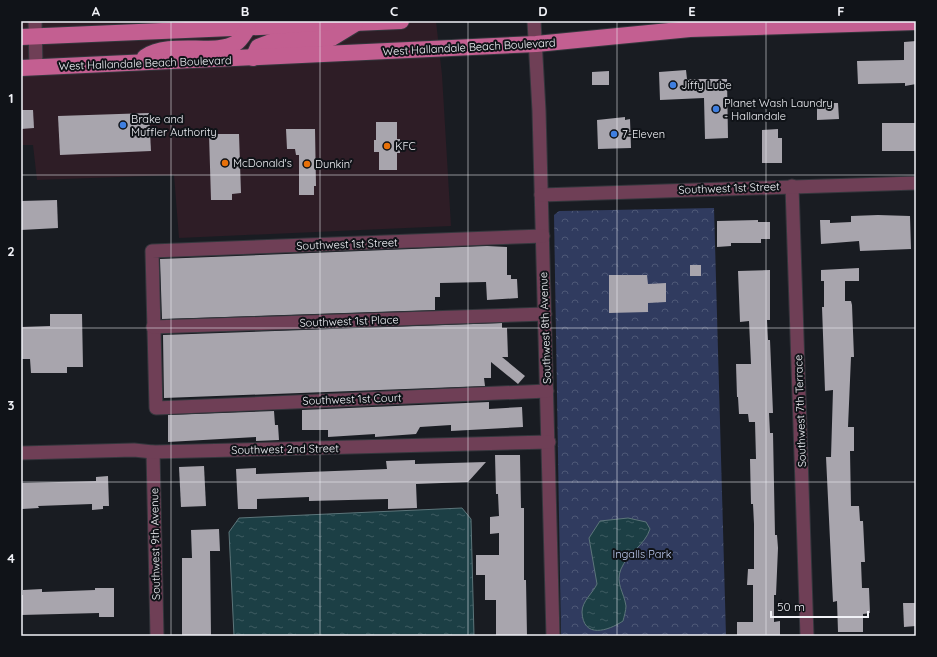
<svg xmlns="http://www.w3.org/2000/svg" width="937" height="657" font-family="Quicksand,sans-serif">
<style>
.commercial{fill:#2e1d26}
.park{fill:url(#park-crowns)}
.water{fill:url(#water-ripples);stroke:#5c757a}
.building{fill:#a8a5ad}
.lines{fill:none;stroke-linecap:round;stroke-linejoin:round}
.minor-casing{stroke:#33363c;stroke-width:15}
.major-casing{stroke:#33363c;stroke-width:18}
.minor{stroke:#6f3f56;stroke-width:13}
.major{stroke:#c35f91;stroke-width:16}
.grid{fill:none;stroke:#f1f2f7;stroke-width:1;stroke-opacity:0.55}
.shop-dot{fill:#3f7fe0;stroke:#101318;stroke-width:1.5}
.food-dot{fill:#e8710a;stroke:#101318;stroke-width:1.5}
.labels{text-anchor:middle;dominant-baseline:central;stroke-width:4;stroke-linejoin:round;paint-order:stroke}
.street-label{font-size:11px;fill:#f1f2f7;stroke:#101318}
.poi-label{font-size:11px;fill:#f1f2f7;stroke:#101318;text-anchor:start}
.park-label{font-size:11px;fill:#becbf0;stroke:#101318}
.neatline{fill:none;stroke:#f1f2f7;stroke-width:1.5}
.grid-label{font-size:13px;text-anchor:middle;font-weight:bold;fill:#f1f2f7}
</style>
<defs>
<pattern id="park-crowns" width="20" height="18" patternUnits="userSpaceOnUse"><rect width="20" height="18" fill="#303b5f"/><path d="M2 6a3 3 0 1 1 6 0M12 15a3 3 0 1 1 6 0" fill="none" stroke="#4e5877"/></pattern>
<pattern id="water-ripples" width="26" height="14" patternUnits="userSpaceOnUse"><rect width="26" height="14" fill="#1c3f45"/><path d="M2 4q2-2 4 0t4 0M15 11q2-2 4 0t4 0" fill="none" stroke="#3d5b61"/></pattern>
</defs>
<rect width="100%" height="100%" fill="#191c22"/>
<polygon class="commercial" points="21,21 436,21 442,75 451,226 179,238 174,175 37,180 33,145 21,145"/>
<polygon class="park" points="714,208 726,636 561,636 554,215 559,211"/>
<g class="water">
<polygon points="462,508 471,519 474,636 234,636 229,532 239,518"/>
<path d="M628,518l18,4 4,7c-5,16 -23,25 -29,40 -6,14 3,23 5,37 0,4 -2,11 -3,15 -15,10 -40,18 -41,-9 0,-11 11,-19 15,-28l-8,-46 11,-17z"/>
</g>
<g class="building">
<polygon points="916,41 916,84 905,86 905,83 858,84 857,61 904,60 904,42"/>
<polygon points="686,70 687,79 727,79 728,138 705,139 704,98 660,100 659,72"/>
<polygon points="609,71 609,85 592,85 592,72"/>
<polygon points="817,103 838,103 839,119 817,120"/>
<polygon points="21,110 33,110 34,128 21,129"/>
<polygon points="149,113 151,151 60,155 58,116"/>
<polygon points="625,117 625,120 630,119 631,148 598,149 597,120"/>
<polygon points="376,122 397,122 397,139 400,139 400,153 397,153 397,170 379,170 379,152 374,152 374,140 376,140"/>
<rect x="882" y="123" width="34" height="28"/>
<polygon points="286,129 315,129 316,186 314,186 314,195 299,195 299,155 296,155 295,149 287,149"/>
<polygon points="778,129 778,138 782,138 782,163 762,163 762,130"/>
<polygon points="209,134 239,134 241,193 232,194 232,200 211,200"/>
<polygon points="57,200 58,228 21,230 21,201"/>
<polygon points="878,215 910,216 911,249 860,251 859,241 821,244 820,220 830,220 830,223 851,222 851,216"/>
<polygon points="758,220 758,222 770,222 770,239 761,239 761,243 731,243 731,246 717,247 717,221"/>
<polygon points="487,246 507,247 507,275 511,275 511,279 517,279 518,298 487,300 486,282 440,283 440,297 435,297 435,310 162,319 160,259"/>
<rect x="690" y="265" width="11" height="11"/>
<polygon points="859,268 859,281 845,281 845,301 851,301 852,305 854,357 851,357 848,427 854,427 854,451 850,451 851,506 859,506 860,521 863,521 865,562 861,562 862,588 869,588 870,613 863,614 863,632 838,632 837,601 833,602 826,457 831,457 833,390 825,391 822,307 824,307 824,281 821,281 821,270"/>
<polygon points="770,270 770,320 767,320 768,340 770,340 773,413 769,413 770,433 773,433 775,535 777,535 778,548 776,595 774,595 774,622 780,621 780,636 737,635 737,622 753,622 753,585 747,585 748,569 754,569 754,524 753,504 751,504 750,459 756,459 755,422 749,422 748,414 739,414 738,397 737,397 736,364 751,364 749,321 740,322 738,271"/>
<polygon points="609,275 647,275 648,284 666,283 666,302 648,303 648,312 609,313"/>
<polygon points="50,314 82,314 83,367 67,367 67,373 31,373 30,359 21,359 21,327 50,326"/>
<polygon points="502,323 502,328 507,328 508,357 502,357 525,376 518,384 491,362 491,378 484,378 485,386 164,398 163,335"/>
<polygon points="489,402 489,409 522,407 523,427 451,431 451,425 420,427 416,434 375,437 375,434 328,437 328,430 302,430 302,410"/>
<polygon points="274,411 275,425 278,425 279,440 256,441 256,437 168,442 168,415"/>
<polygon points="495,455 520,455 521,508 524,508 524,580 526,580 527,636 496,636 496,600 485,600 485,575 476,575 476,555 499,555 499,533 490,534 490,517 499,516 498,494 496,494"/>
<polygon points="415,460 415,464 486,462 468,482 416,484 417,508 388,509 388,499 309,501 309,497 257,499 257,509 238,509 236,469 256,468 256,474 387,469 386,461"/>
<polygon points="204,466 206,506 181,507 179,467"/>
<polygon points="108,476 109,506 103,506 103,509 92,510 92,504 38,506 39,508 22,509 21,483 96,481 96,477"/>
<polygon points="219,529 220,551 210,551 211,636 182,636 182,558 192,558 191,530"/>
<polygon points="95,588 114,588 114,617 99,617 99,613 21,615 21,595 23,595 23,590 42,589 42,592 95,590"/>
<polygon points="903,603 916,603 916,626 904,627"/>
</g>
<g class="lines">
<defs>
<g id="minor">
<polyline points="35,21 36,67"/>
<polyline points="534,21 539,111 553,636"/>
<polyline points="792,186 807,636"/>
<polyline points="541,195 916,183"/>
<polyline points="543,236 152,251 156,408 547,391"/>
<polyline points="153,327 545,314"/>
<polyline points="153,452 157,636"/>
<polyline points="21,453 134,450 153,452 549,442"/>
</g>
<g id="major">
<polyline points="21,37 401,21"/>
<path d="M145,57c25,-17 71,-1 91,-14 5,-3 9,-11 12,-15"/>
<polyline points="253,58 258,47 271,42 332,38 355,24"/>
<polyline points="21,68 536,44 690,29 916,22"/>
</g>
</defs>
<use href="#minor" class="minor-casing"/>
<use href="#major" class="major-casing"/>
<use href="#minor" class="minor"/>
<use href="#major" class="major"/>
</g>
<path class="grid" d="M171,21v615M320,21v615M468,21v615M617,21v615M766,21v615M21,175h895M21,328h895M21,482h895"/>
<g class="shop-dot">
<circle cx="673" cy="85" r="4"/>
<circle cx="716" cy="109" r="4"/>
<circle cx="123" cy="125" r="4"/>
<circle cx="614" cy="134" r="4"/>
</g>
<g class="food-dot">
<circle cx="387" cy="146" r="4"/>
<circle cx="225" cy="163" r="4"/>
<circle cx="307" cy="164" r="4"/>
</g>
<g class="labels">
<g class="street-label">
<text transform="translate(469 47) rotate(-3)">West Hallandale Beach Boulevard</text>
<text transform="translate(145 63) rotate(-2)">West Hallandale Beach Boulevard</text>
<text transform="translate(729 188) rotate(-2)">Southwest 1st Street</text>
<text transform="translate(347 244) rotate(-2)">Southwest 1st Street</text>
<text transform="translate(349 321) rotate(-2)">Southwest 1st Place</text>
<text transform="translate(545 328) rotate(-92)">Southwest 8th Avenue</text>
<text transform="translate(352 399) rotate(-2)">Southwest 1st Court</text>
<text transform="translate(800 411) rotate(-92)">Southwest 7th Terrace</text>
<text transform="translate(285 449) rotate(-1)">Southwest 2nd Street</text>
<text transform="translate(155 544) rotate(-91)">Southwest 9th Avenue</text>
</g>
<g class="poi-label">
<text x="681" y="85">Jiffy Lube</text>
<text x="724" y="103">Planet Wash Laundry<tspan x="724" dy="13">- Hallandale</tspan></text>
<text x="131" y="119">Brake and<tspan x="131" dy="13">Muffler Authority</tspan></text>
<text x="622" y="134">7-Eleven</text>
<text x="395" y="146">KFC</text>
<text x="233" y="163">McDonald's</text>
<text x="315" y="164">Dunkin'</text>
</g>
<g class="park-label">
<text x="642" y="554">Ingalls Park</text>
</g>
</g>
<rect width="937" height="657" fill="none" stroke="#101318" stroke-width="44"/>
<path d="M771 611v6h97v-6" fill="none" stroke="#f1f2f7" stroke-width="2"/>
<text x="777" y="611" font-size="12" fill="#f1f2f7" stroke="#101318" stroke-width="3" paint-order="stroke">50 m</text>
<rect x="22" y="22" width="893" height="613" class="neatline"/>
<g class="grid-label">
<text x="96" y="16">A</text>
<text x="245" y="16">B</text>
<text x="394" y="16">C</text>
<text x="543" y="16">D</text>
<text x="692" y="16">E</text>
<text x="841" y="16">F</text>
<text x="11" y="103">1</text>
<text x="11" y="256">2</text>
<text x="11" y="410">3</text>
<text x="11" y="563">4</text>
</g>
</svg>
